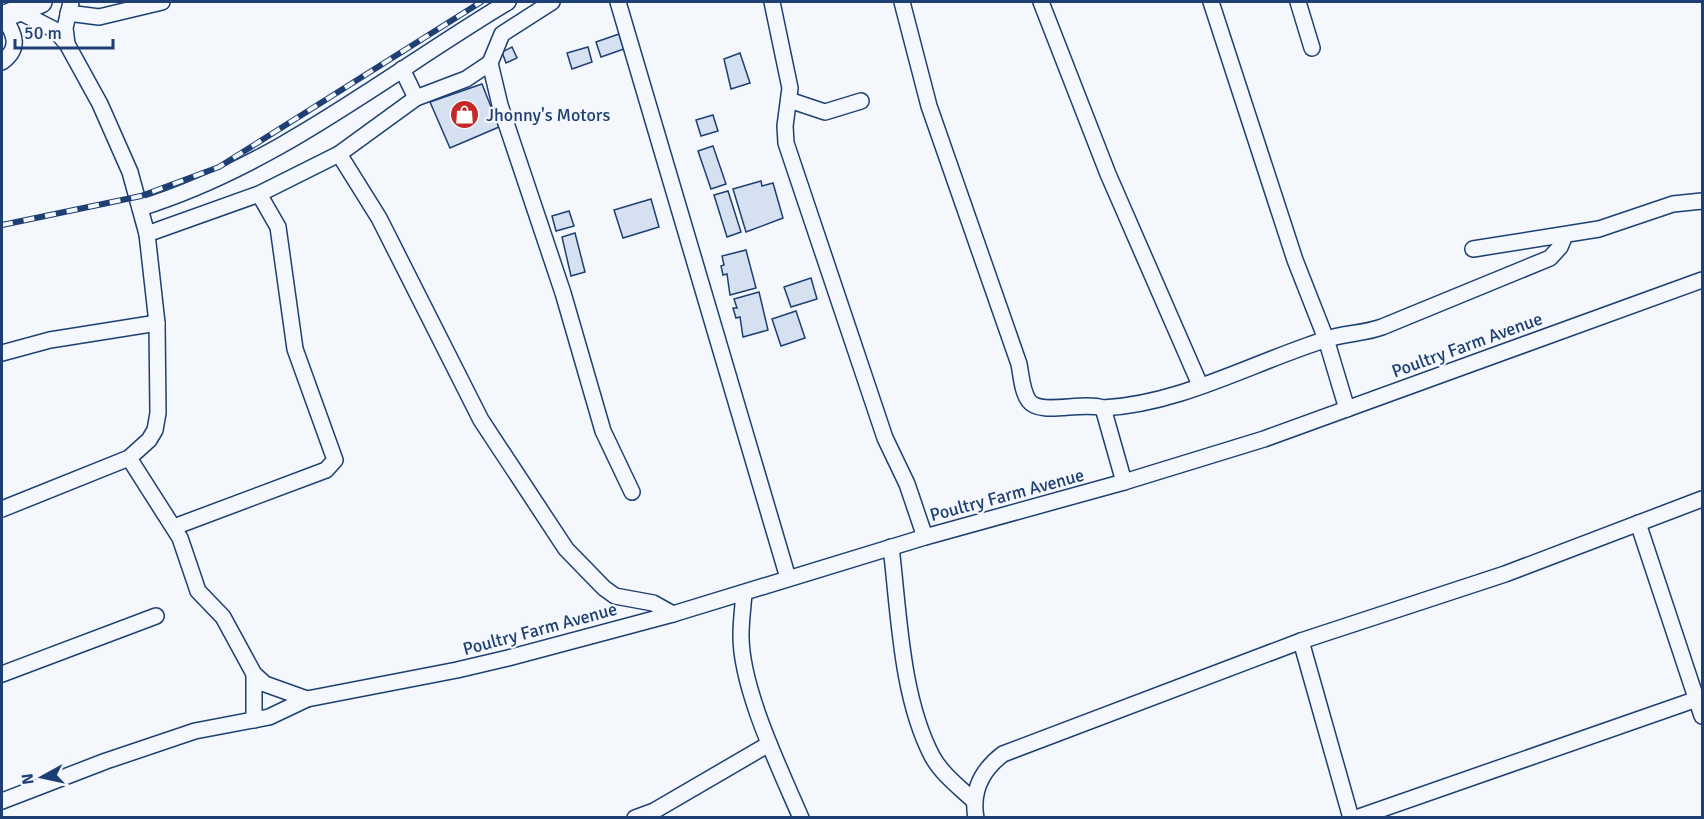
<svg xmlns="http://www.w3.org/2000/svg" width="1704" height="819" font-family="Signika,sans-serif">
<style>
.building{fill:#d5e0f0;stroke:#1d3f73;stroke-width:1.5}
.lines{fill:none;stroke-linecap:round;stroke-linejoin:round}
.minor-casing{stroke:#1d3f73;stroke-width:18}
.highway-casing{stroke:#1d3f73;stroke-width:24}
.minor{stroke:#f4f7fb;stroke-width:15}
.highway{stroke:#f4f7fb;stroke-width:21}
.rail-casing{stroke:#1d3f73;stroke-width:6}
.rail{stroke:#f4f7fb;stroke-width:4;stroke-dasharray:11;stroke-linecap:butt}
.labels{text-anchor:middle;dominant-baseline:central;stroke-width:4.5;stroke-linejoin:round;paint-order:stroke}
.poi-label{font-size:18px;fill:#1d3f73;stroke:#f4f7fb;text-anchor:start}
.street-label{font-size:18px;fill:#1d3f73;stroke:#f4f7fb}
</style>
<rect width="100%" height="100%" fill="#f4f7fb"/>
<g class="building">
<polygon points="619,34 624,49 601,57 596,42"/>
<polygon points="512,47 517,58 506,63 502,52"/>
<polygon points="588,47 592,62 572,69 567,53"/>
<polygon points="740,53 750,83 731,89 724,59"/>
<polygon points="482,84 499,127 450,148 430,102"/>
<polygon points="713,115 718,131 701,136 696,120"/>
<polygon points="713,146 726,184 711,189 698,151"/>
<polygon points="761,181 762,186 773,183 783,218 746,232 733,189"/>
<polygon points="728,191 741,232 727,237 714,195"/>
<polygon points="651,199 659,227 623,238 614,210"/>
<polygon points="569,211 574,226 556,231 552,216"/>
<polygon points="575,233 585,272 571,276 562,237"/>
<polygon points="746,250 756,288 730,295 727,274 723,275 721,266 724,265 722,256"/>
<polygon points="811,278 817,299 791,307 784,287"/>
<polygon points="759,292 768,330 743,337 740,317 736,318 733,308 737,308 734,299"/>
<polygon points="796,311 805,338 781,346 772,319"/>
</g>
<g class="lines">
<defs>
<g id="minor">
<polyline points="618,2 788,578"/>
<polyline points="772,2 790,88 785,126 786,143 885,438 907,484 925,537"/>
<path d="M902,2l27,104 90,258c2,10 3,28 10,37 11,15 53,0 74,7"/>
<polyline points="1041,2 1108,174 1200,385"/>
<polyline points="1211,2 1295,260 1326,339 1347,409"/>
<polyline points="1298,2 1312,48"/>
<polyline points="68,13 99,17 162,2"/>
<polyline points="67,44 65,28 71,2"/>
<path d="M2,62c19,-14 13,-28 1,-46"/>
<polyline points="490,63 500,105 563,293 603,431 632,492"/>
<polyline points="402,69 416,98"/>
<polyline points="789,100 825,112 861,101"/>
<polyline points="339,154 379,218 481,420 566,549 604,588 615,596 653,603 673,614"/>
<path d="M140,208c138,-43 246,-133 368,-206"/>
<polyline points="147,234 259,194 339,154 416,98 466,79 490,63 502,34 552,2"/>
<polyline points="1473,249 1599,229 1673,204 1702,201"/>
<polyline points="2,353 50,340 157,323"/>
<polyline points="129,458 180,538 198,591 223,617 254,674 265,684 307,699"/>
<path d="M1124,482l-21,-74c77,-4 149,-45 221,-68 19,-7 39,-6 58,-13l168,-69 10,-11 5,-12"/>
<polyline points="2,509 129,458 149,440 155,430 158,413 157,323 147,234 130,172 100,104 67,44 55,30 18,11"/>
<polyline points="1638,523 1702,716"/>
<polyline points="174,527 326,470 335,460 295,349 278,227 259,194"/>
<path d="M891,547c8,66 10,150 41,209 9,17 27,31 41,44"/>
<path d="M744,593c-1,14 -3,28 -3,41 -1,53 39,135 60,184"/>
<polyline points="1301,641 1351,818"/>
<polyline points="2,674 156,616"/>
<polyline points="254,674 254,720"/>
<polyline points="2,801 106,761 195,731 269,717 307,699 457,670 508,658 673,614 925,537 1124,482 1264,439 1702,280"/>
<polyline points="635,818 654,811 769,744"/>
<path d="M976,818c-5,-27 6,-48 27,-64l298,-113 204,-67 197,-75"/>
<polyline points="1356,818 1697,699"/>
</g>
<polyline id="highway" points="2,17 41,2"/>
</defs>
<use href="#minor" class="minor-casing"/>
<use href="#highway" class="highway-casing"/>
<use href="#minor" class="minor"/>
<use href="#highway" class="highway"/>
<defs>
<polyline id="rail" points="2,225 141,196 219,167 481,2"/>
</defs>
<use href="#rail" class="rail-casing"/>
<use href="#rail" class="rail"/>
</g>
<defs>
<symbol id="shop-disc" viewBox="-11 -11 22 22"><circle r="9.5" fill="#c62828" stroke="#f4f7fb"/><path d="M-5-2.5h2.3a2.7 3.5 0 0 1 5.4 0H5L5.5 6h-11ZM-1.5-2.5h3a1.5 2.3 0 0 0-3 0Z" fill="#fff"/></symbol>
</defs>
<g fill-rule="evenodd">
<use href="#shop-disc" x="448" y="98" width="33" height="33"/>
</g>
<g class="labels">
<g class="poi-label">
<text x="486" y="115">Jhonny's Motors</text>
</g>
<g class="street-label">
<text transform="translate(1467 345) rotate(-20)">Poultry Farm Avenue</text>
<text transform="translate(1007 495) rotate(-15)">Poultry Farm Avenue</text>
<text transform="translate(540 629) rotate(-15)">Poultry Farm Avenue</text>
</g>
</g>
<rect width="1704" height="819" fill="none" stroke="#1d3f73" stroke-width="6"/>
<g transform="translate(42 777) rotate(262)" stroke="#f4f7fb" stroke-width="4.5" paint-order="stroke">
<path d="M0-4.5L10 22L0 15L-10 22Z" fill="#1d3f73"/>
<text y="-9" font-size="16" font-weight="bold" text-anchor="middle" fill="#1d3f73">N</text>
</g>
<path d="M15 39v9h98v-9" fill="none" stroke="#1d3f73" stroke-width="3"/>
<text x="24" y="39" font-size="18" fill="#1d3f73" stroke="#f4f7fb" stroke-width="4.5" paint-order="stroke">50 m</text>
</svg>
